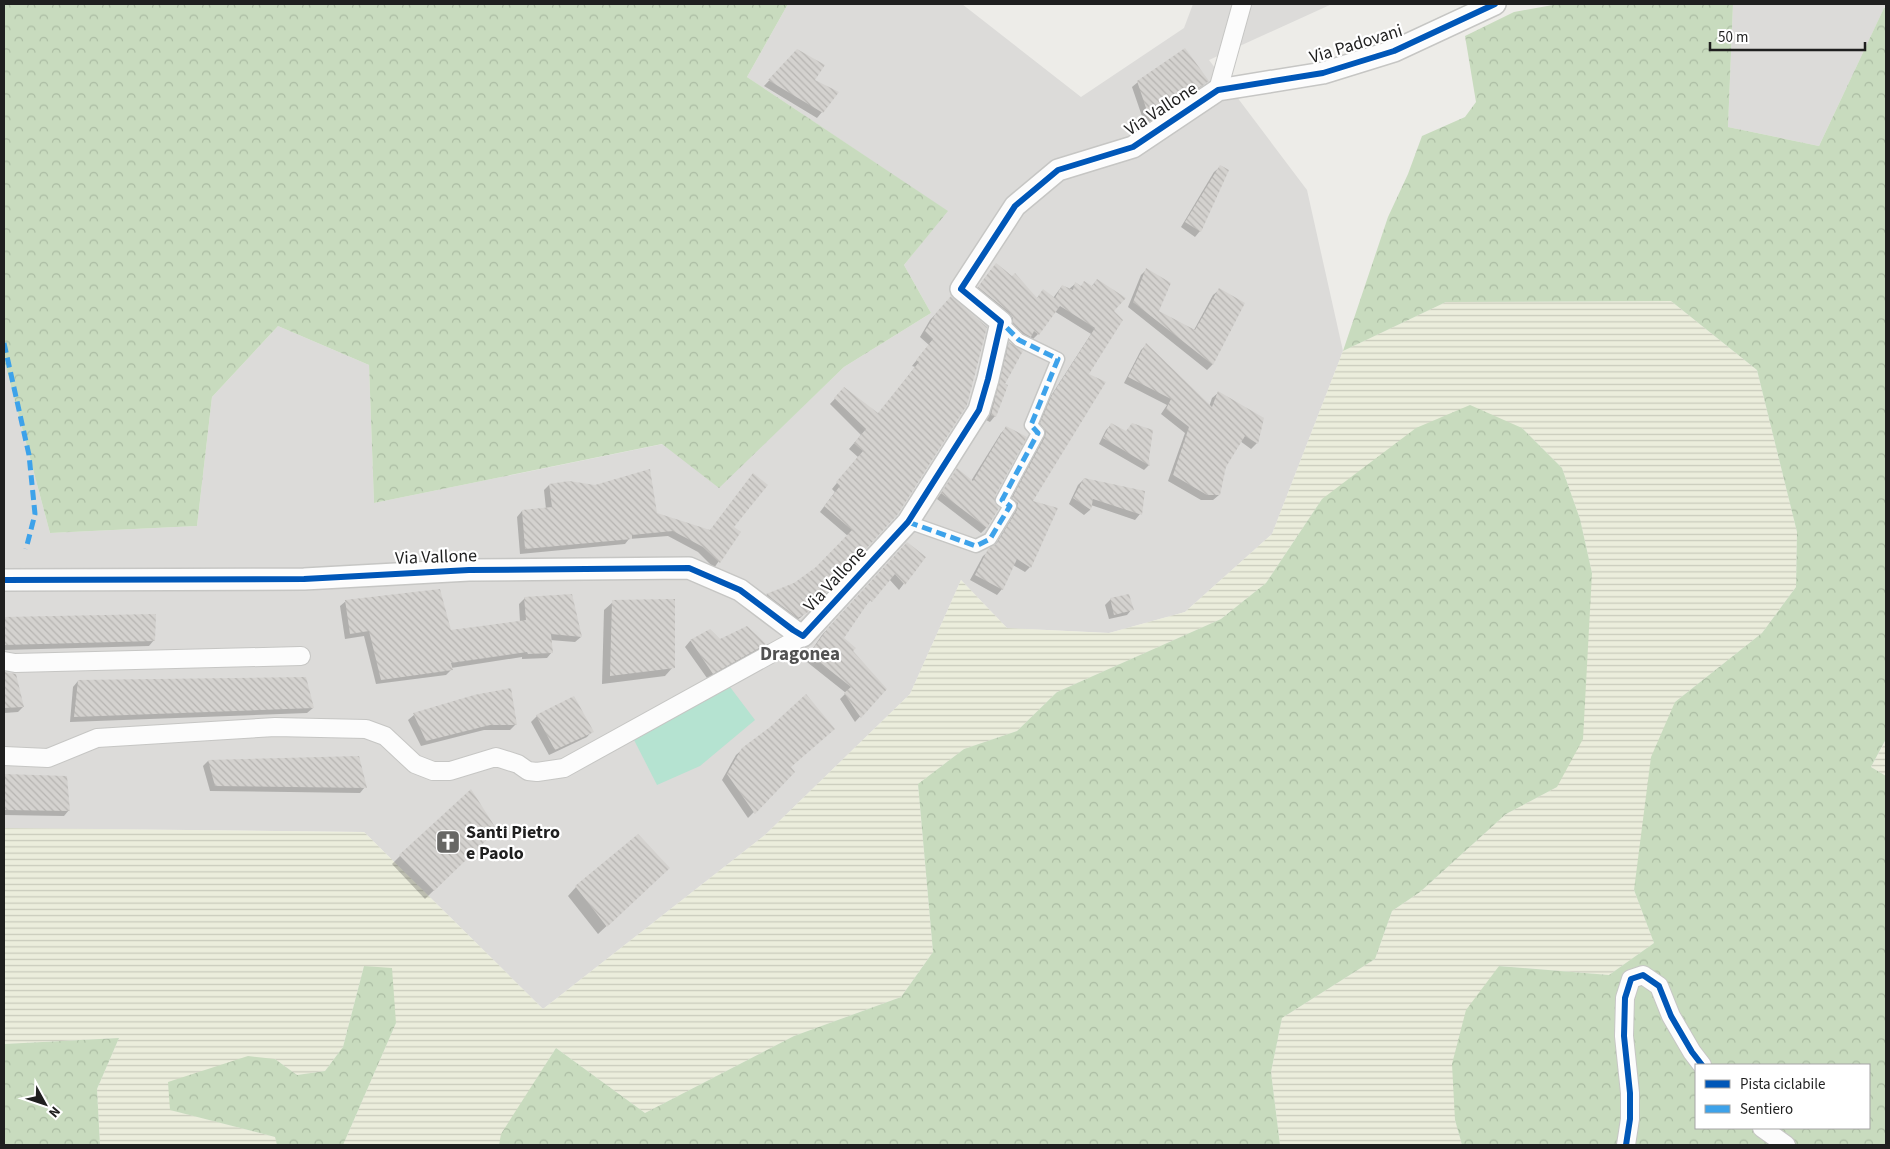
<svg xmlns="http://www.w3.org/2000/svg" width="1890" height="1149" font-family="'Source Sans 3',sans-serif">
<style>
.residential{fill:#dcdbd9}
.farmland{fill:url(#farmland-rules)}
.forest{fill:url(#forest-crowns);fill-rule:evenodd}
.pitch{fill:#b5e3d1}
.shadow{fill:#0003}
.building{fill:url(#building-back-hatch)}
.lines{fill:none;stroke-linecap:round;stroke-linejoin:round}
.pedestrian-casing{stroke:#c6c6c4;stroke-width:15}
.minor-casing{stroke:#c6c6c4;stroke-width:20}
.tertiary-casing{stroke:#c6c6c4;stroke-width:24}
.pedestrian{stroke:#fcfcfc;stroke-width:12}
.minor{stroke:#fcfcfc;stroke-width:18}
.tertiary{stroke:#fcfcfc;stroke-width:21}
.quiet{stroke:#3da2ea;stroke-width:5;stroke-dasharray:10 5;stroke-linecap:butt}
.cycleway-casing{stroke:#fff;stroke-width:9}
.cycleway{stroke:#0057b8;stroke-width:6}
.labels{text-anchor:middle;dominant-baseline:central;stroke-width:4.5;stroke-linejoin:round;paint-order:stroke}
.street-label{font-size:18px;fill:#1f1f1f;stroke:#fff}
.poi-label{font-size:18px;font-weight:bold;fill:#1f1f1f;stroke:#fff;text-anchor:start}
.neighbourhood-label{font-size:19px;font-weight:bold;fill:#525252;stroke:#fff}
</style>
<defs>
<pattern id="farmland-rules" width="6" height="5" patternUnits="userSpaceOnUse" patternTransform="scale(1.25)"><rect width="6" height="5" fill="#ebeddc"/><path d="M0 2.5h6" fill="none" stroke="#c9cbbc"/></pattern>
<pattern id="forest-crowns" width="20" height="18" patternUnits="userSpaceOnUse" patternTransform="scale(1.25)"><rect width="20" height="18" fill="#c8dbbe"/><path d="M2 6a3 3 0 1 1 6 0M12 15a3 3 0 1 1 6 0" fill="none" stroke="#abbca3"/></pattern>
<pattern id="building-back-hatch" width="6" height="6" patternUnits="userSpaceOnUse" patternTransform="scale(1.25)"><rect width="6" height="6" fill="#d4d2cf"/><path d="M-1 5l2 2M0 0l6 6M5-1l2 2" fill="none" stroke="#b6b4b1"/></pattern>
</defs>
<rect width="100%" height="100%" fill="#edece8"/>
<g class="residential">
<polygon points="788,4 962,4 1081,97 1184,28 1193,4 1332,4 1209,60 1307,190 1343,351 1272,534 1185,612 1109,633 1007,628 961,580 910,694 765,835 543,1009 364,832 4,828 4,360 50,533 197,526 212,397 278,326 369,365 374,503 663,444 719,487 844,367 931,313 904,265 947,211 747,77"/>
<polygon points="1733,4 1886,4 1819,146 1728,127"/>
</g>
<g class="farmland">
<polygon points="1671,301 1757,370 1797,532 1796,587 1762,633 1675,702 1634,890 1654,943 1609,975 1499,966 1455,1120 1462,1145 1280,1145 1271,1072 1282,1018 1375,959 1392,911 1420,892 1506,814 1557,787 1592,573 1580,519 1562,468 1522,428 1322,499 1266,583 1221,619 1057,692 1017,731 964,749 918,784 933,952 901,997 794,1036 645,1113 556,1048 502,1134 499,1145 343,1145 396,1023 364,966 343,1047 325,1071 297,1075 275,1059 171,1110 275,1137 277,1145 100,1145 97,1089 119,1038 4,1044 4,828 364,832 543,1009 765,835 910,694 961,580 1007,628 1109,633 1185,612 1272,534 1343,351 1446,302"/>
<polygon points="1886,740 1886,776 1871,767"/>
</g>
<g class="forest">
<polygon points="4,4 788,4 747,77 948,211 904,265 931,313 844,367 719,488 662,444 374,503 369,365 278,326 212,397 197,526 50,533 4,360"/>
<path d="M1558,4h175l-5,123 91,19 65,-138 2,-1v732l-15,28 15,9v369h-424l-7,-25 -3,-56 14,-54 33,-44 110,9 45,-32 -20,-53 17,-133 24,-55 87,-69 34,-46 1,-55 -40,-162 -86,-69 -225,1 -103,49 45,-134 20,-43 14,-38 43,-19 11,-15 -11,-66 49,-24zM1696,1065h173v63h-173z"/>
<polygon points="1470,405 1522,428 1562,468 1580,519 1592,573 1583,739 1557,787 1506,814 1420,892 1392,911 1375,959 1282,1018 1271,1072 1280,1145 499,1145 501,1134 556,1048 645,1113 794,1036 901,997 933,952 918,784 964,749 1017,731 1057,692 1221,619 1266,583 1322,499 1416,428"/>
<polygon points="364,966 392,968 396,1023 343,1145 277,1145 275,1137 170,1110 168,1082 248,1056 275,1059 297,1075 325,1071 343,1047"/>
<polygon points="119,1038 97,1089 100,1145 4,1145 4,1044"/>
</g>
<polygon class="pitch" points="727,683 755,720 700,766 657,785 632,736"/>
<g class="shadow">
<polygon points="792,56 813,80 822,112 817,118 764,86"/>
<polygon points="1207,81 1202,86 1145,125 1132,87 1138,82"/>
<polygon points="1220,167 1228,171 1200,231 1195,237 1181,227 1214,172"/>
<polygon points="991,270 1036,299 1043,291 1053,298 1062,286 1069,289 1075,284 1080,287 1091,287 1097,280 1112,311 1088,375 1031,502 1030,567 1025,572 1013,565 1002,589 997,595 970,580 983,556 994,547 1012,517 1013,509 1008,504 1040,443 1041,437 1036,430 1047,402 1091,334 1054,311 1038,334 1033,339 1030,337 1025,342 974,293"/>
<polygon points="1146,270 1157,311 1194,330 1213,295 1219,290 1212,365 1207,370 1128,307 1141,275"/>
<polygon points="951,298 986,327 806,612 800,618 791,623 762,600 767,595 794,584 817,568 848,536 820,512 835,492 832,489 858,457 849,449 861,435 830,404 844,389 878,415 915,367 912,366 929,345 920,337 930,320"/>
<polygon points="1009,343 1003,385 995,416 990,422 986,420 1004,349"/>
<polygon points="1146,345 1209,407 1212,398 1218,393 1263,419 1257,443 1251,449 1240,441 1225,467 1219,495 1213,500 1201,500 1168,481 1185,433 1161,414 1167,405 1124,383 1141,350"/>
<polygon points="1111,425 1148,459 1149,465 1144,470 1099,444 1106,430"/>
<polygon points="1006,428 994,496 993,504 998,508 986,528 981,533 937,499 957,470 971,481 1001,433"/>
<polygon points="753,474 733,527 739,532 714,568 698,552 668,536 629,539 625,544 520,554 517,517 522,511 546,509 544,490 549,485 656,514 710,531"/>
<polygon points="1084,479 1140,514 1135,520 1091,505 1090,510 1084,515 1069,504 1078,485"/>
<polygon points="902,549 924,557 899,590 889,579 865,606 842,639 885,689 855,722 840,699 846,693 807,662 807,657 822,635"/>
<polygon points="525,598 581,637 575,642 550,640 552,652 547,658 522,659 522,657 451,668 451,670 446,675 376,684 364,636 345,639 340,606 346,601 450,631 520,622 519,604"/>
<polygon points="1111,599 1132,609 1127,615 1109,619 1105,605"/>
<polygon points="613,602 673,667 665,676 602,684 604,610"/>
<polygon points="155,615 154,640 149,646 4,650 4,618"/>
<polygon points="709,631 720,640 764,644 759,650 707,678 685,647 690,641"/>
<polygon points="15,677 23,707 18,712 4,713 4,678"/>
<polygon points="78,681 313,708 307,713 70,722 73,687"/>
<polygon points="574,697 592,731 587,737 549,755 531,722 537,716"/>
<polygon points="414,715 515,725 510,730 484,730 421,746 408,720"/>
<polygon points="743,749 790,767 793,772 748,818 722,780 736,755"/>
<polygon points="208,761 365,787 360,793 210,791 203,766"/>
<polygon points="4,776 66,777 69,810 64,816 4,815"/>
<polygon points="496,829 425,899 392,864 400,856"/>
<polygon points="660,876 598,934 568,896 576,887"/>
</g>
<g class="building">
<polygon points="1185,48 1209,81 1150,120 1137,81"/>
<polygon points="797,49 825,65 815,80 839,92 823,113 768,80"/>
<polygon points="1220,165 1229,170 1201,232 1185,222"/>
<polygon points="996,263 1012,276 1015,273 1037,298 1043,289 1055,298 1062,285 1073,290 1075,282 1081,286 1084,281 1092,286 1097,279 1126,298 1114,311 1123,320 1089,374 1106,382 1033,501 1058,508 1031,568 1017,559 1003,590 975,575 988,549 997,543 1017,510 1018,503 1012,498 1045,437 1046,432 1040,423 1052,395 1095,328 1060,306 1039,335 1034,331 1031,337 1024,333 1013,323 1013,318 1009,312 978,287"/>
<polygon points="1146,268 1171,283 1159,311 1195,330 1219,288 1245,303 1213,365 1133,302"/>
<polygon points="951,296 987,327 967,405 898,514 807,613 798,618 766,594 794,583 816,567 852,530 824,506 840,486 836,482 863,451 854,443 866,429 834,398 844,387 878,413 919,362 916,360 933,339 925,331 936,313"/>
<polygon points="1009,342 1023,351 1005,384 1008,385 996,417 991,415"/>
<polygon points="1146,343 1212,407 1218,391 1264,418 1258,444 1245,436 1226,467 1220,495 1207,495 1173,475 1189,427 1166,409 1171,399 1128,377"/>
<polygon points="1111,423 1126,431 1132,423 1153,430 1149,459 1150,466 1103,438"/>
<polygon points="1006,426 1027,437 995,496 995,503 999,508 987,528 941,493 957,468 973,481"/>
<polygon points="650,469 657,513 710,530 753,473 768,485 734,527 741,532 720,563 703,547 673,531 632,535 632,539 525,549 522,510 552,507 549,484 569,481 595,485"/>
<polygon points="1084,478 1145,491 1142,515 1093,499 1091,510 1073,498"/>
<polygon points="907,542 926,557 905,585 895,574 872,602 870,600 844,638 856,648 853,651 887,689 861,718 844,693 851,687 812,656 812,650 828,628"/>
<polygon points="440,589 451,630 526,620 524,597 572,594 582,637 551,634 553,653 528,654 527,652 451,663 453,670 381,680 369,631 350,634 345,600"/>
<polygon points="1129,594 1134,610 1114,615 1110,598"/>
<polygon points="675,599 675,668 610,676 612,600"/>
<polygon points="156,614 155,641 4,645 4,617"/>
<polygon points="747,626 766,644 713,674 690,640 710,629 720,639"/>
<polygon points="4,672 16,674 24,707 4,708"/>
<polygon points="306,677 314,708 74,717 78,680"/>
<polygon points="511,688 517,725 490,725 426,741 413,713 474,695"/>
<polygon points="806,694 835,729 791,767 795,772 755,814 727,774 742,748 770,727"/>
<polygon points="574,696 594,732 555,750 536,715"/>
<polygon points="359,756 367,788 215,786 208,760"/>
<polygon points="4,774 67,776 70,811 4,810"/>
<polygon points="471,789 497,830 434,891 399,855"/>
<polygon points="638,834 670,868 607,927 575,886"/>
</g>
<g class="lines">
<defs>
<polyline id="pedestrian" points="908,522 976,546 990,539 1010,506 1002,500 1038,433 1031,425 1058,359 1019,340 1001,322"/>
<g id="minor">
<polyline points="1218,90 1242,4"/>
<polyline points="4,661 15,663 301,656"/>
<polyline points="4,756 48,758 97,738 275,727 366,729 385,736 415,764 433,771 450,771 496,757 518,764 528,771 537,772 564,768 803,636"/>
<polyline points="1762,1128 1786,1145"/>
<polyline points="1626,1145 1630,1119 1630,1093 1624,1036 1625,998 1631,979 1643,975 1659,986 1671,1016 1692,1052 1702,1065"/>
</g>
<polyline id="tertiary" points="4,580 304,579 469,570 689,568 740,590 793,630 803,636 908,522 979,410 988,379 1001,322 961,289 1015,206 1058,170 1133,147 1218,90 1323,73 1394,51 1495,4"/>
</defs>
<use href="#pedestrian" class="pedestrian-casing"/>
<use href="#minor" class="minor-casing"/>
<use href="#tertiary" class="tertiary-casing"/>
<use href="#pedestrian" class="pedestrian"/>
<use href="#minor" class="minor"/>
<use href="#tertiary" class="tertiary"/>
<g class="quiet">
<polyline points="4,343 29,455 35,514 26,549"/>
<polyline points="908,522 976,546 990,539 1010,506 1002,500 1038,433 1031,425 1058,359 1019,340 1001,322"/>
</g>
<defs>
<g id="cycleway">
<polyline points="4,580 304,579 469,570 689,568 740,590 793,630 803,636 908,522 979,410 988,379 1001,322 961,289 1015,206 1058,170 1133,147 1218,90 1323,73 1394,51 1495,4"/>
<polyline points="1626,1145 1630,1119 1630,1093 1624,1036 1625,998 1631,979 1643,975 1659,986 1671,1016 1692,1052 1702,1065"/>
</g>
</defs>
<use href="#cycleway" class="cycleway-casing"/>
<use href="#cycleway" class="cycleway"/>
</g>
<defs>
<symbol id="church-square" viewBox="-11 -11 22 22"><rect x="-9" y="-9" width="18" height="18" rx="4" fill="#676765" stroke="#fff"/><path d="M-1.2-6h2.4v3.5h3.3v2.4h-3.3V6h-2.4V-.1h-3.3v-2.4h3.3Z" fill="#fff"/></symbol>
</defs>
<g fill-rule="evenodd">
<use href="#church-square" x="434" y="828" width="28" height="28"/>
</g>
<g class="labels">
<g class="street-label">
<text transform="translate(1356 44) rotate(-17)">Via Padovani</text>
<text transform="translate(1161 109) rotate(-33)">Via Vallone</text>
<text transform="translate(436 557) rotate(-2)">Via Vallone</text>
<text transform="translate(835 579) rotate(-47)">Via Vallone</text>
</g>
<g class="poi-label">
<text x="466" y="832">Santi Pietro<tspan x="466" dy="21">e Paolo</tspan></text>
</g>
<g class="neighbourhood-label">
<text x="800" y="654">Dragonea</text>
</g>
</g>
<rect width="1890" height="1149" fill="none" stroke="#1f1f1f" stroke-width="10"/>
<rect x="1695" y="1064" width="175" height="65" fill="#ffffff" stroke="#a5a5a5"/>
<rect x="1705" y="1080" width="25" height="8" fill="#0057b8" stroke="#a5a5a5"/>
<text x="1740" y="1089" font-size="15" fill="#1f1f1f">Pista ciclabile</text>
<rect x="1705" y="1105" width="25" height="8" fill="#3da2ea" stroke="#a5a5a5"/>
<text x="1740" y="1114" font-size="15" fill="#1f1f1f">Sentiero</text>
<g transform="translate(45 1104) rotate(130)" stroke="#ffffff" stroke-width="4" paint-order="stroke">
<path d="M0-4L9 19L0 12L-9 19Z" fill="#1f1f1f"/>
<text y="-8" font-size="14" font-weight="bold" text-anchor="middle" fill="#1f1f1f">N</text>
</g>
<path d="M1710 42v8h155v-8" fill="none" stroke="#1f1f1f" stroke-width="2.5"/>
<text x="1718" y="42" font-size="15" fill="#1f1f1f" stroke="#ffffff" stroke-width="4" paint-order="stroke">50 m</text>
</svg>
